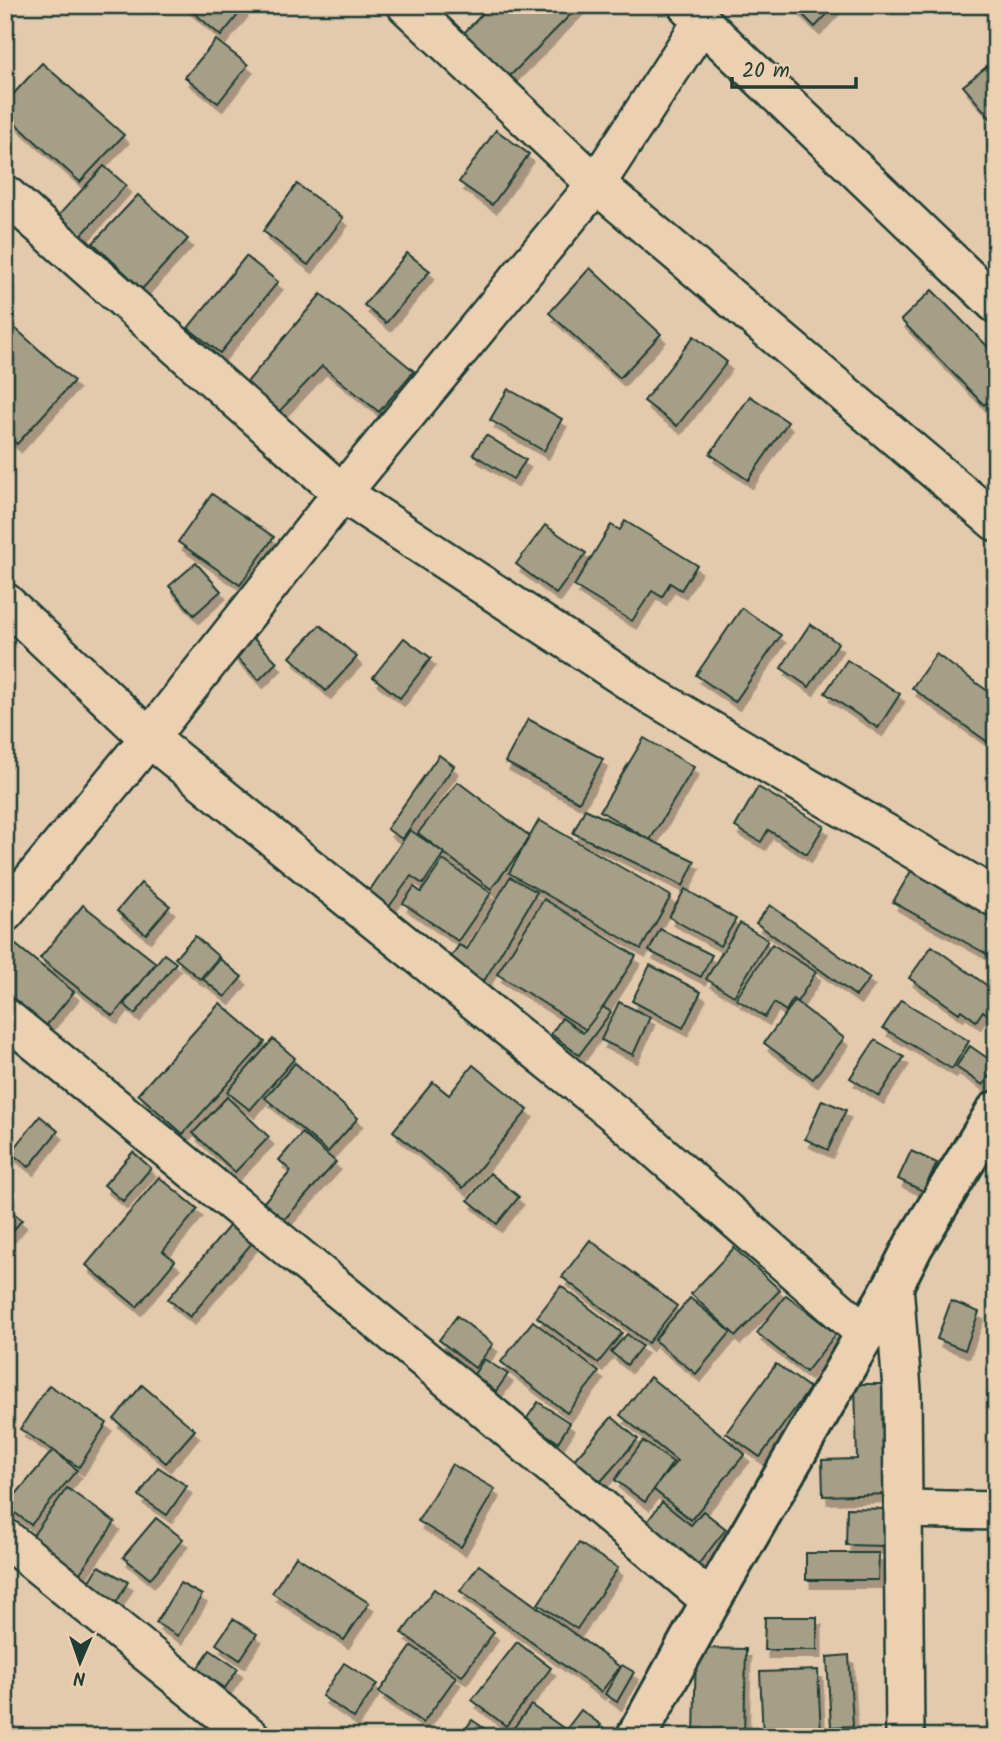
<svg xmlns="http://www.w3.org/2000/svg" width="1001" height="1742" font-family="Kalam,sans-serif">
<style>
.building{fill:#a69f88;stroke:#1f3d34;stroke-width:2;filter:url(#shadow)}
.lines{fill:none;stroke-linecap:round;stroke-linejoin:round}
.minor-casing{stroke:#1f3d34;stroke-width:42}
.tertiary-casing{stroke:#1f3d34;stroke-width:44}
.minor{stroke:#ebd0b2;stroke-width:37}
.tertiary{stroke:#ebd0b2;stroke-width:38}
</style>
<defs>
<filter id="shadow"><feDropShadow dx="4.5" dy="8" stdDeviation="0" flood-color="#0004"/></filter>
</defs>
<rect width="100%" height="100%" fill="#e3caad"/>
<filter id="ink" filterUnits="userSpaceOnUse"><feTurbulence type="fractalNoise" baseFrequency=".0143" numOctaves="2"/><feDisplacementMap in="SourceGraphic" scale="14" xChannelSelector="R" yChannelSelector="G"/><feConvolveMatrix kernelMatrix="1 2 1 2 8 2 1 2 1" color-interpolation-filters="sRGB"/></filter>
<g filter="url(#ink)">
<g class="building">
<polygon points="185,5 238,5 243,9 221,36"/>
<polygon points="491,5 580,5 506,80 461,36"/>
<polygon points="793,5 836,5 815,27"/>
<polygon points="216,40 248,65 218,103 185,77"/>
<polygon points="996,59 996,125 963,86"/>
<polygon points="42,63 124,135 80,182 5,114 5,103"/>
<polygon points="496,130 529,154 492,205 459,182"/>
<polygon points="104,166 126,185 71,247 48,227"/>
<polygon points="297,184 343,218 308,265 263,231"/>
<polygon points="138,195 188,239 142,289 93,243"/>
<polygon points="407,253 430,271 386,323 364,305"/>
<polygon points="246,256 278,282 220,353 188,328"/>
<polygon points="590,268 661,334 620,378 549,313"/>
<polygon points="932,290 996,355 996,394 984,405 901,320"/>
<polygon points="321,294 414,371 379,412 322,366 276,415 242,388"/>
<polygon points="6,320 74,381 17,444 5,434"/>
<polygon points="694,336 727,362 677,426 644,401"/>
<polygon points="508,389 562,419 544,451 490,420"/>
<polygon points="750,396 788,422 748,480 710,454"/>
<polygon points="486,435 526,460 513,479 473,454"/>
<polygon points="212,494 274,537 240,585 178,542"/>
<polygon points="625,521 697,565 681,590 670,583 662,597 652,591 632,621 574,586 611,525 620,530"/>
<polygon points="545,525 586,553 556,594 516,564"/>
<polygon points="196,563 221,591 194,615 169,586"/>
<polygon points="742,608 781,635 735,702 696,675"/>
<polygon points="810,624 838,643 809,687 781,668"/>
<polygon points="320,625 357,657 326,691 290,657"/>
<polygon points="250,635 277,662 259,680 232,653"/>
<polygon points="404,638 431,658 400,698 373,677"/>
<polygon points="936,654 996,697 996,748 912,688"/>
<polygon points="847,660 900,694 878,728 825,693"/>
<polygon points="528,719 603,759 579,802 505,762"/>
<polygon points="644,738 694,767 650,840 600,811"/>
<polygon points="439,755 454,766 402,839 387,829"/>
<polygon points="458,782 531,837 491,889 418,833"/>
<polygon points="758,787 824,826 807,854 768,830 761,842 735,827"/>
<polygon points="585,809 695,861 683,886 573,833"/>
<polygon points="539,820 671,896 641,949 509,873"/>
<polygon points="410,830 444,853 423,884 411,876 389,907 368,893"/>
<polygon points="443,860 491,893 458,941 403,903 414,887 421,892"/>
<polygon points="911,871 996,918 996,950 992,957 893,902"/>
<polygon points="510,877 537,892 484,981 449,960 459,945 467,949"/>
<polygon points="141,883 170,906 146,934 117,911"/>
<polygon points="685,889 736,919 720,946 669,917"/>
<polygon points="544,899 636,956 588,1031 497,974"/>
<polygon points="83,905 156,963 113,1016 40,958"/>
<polygon points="770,905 870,978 856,996 756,923"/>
<polygon points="740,923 768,940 734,996 706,979"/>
<polygon points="660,929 712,955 701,977 649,951"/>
<polygon points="5,936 74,992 46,1026 5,992"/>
<polygon points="195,936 219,957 200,979 175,958"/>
<polygon points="772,944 816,972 797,1002 793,999 786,1011 774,1003 765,1017 736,999"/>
<polygon points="932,946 996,992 996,1021 983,1011 976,1021 961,1010 959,1013 909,978"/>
<polygon points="164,954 176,963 135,1014 124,1004"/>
<polygon points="220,959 242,977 225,997 203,979"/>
<polygon points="650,965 701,992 683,1028 632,1001"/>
<polygon points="901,1000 969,1041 952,1069 883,1028"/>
<polygon points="795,1001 844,1038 813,1079 764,1043"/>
<polygon points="619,1002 650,1017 633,1055 601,1040"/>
<polygon points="220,1003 265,1042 183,1134 138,1094"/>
<polygon points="603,1007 611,1012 579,1055 551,1034 562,1018 583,1033"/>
<polygon points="273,1039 295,1058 250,1110 227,1092"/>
<polygon points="875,1040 904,1057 879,1096 850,1078"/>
<polygon points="970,1046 996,1064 996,1066 983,1085 956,1067"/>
<polygon points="295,1063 358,1118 328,1152 265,1098"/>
<polygon points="473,1065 528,1110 463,1188 393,1131 433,1082 449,1095"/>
<polygon points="227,1097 269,1137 235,1172 193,1133"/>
<polygon points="822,1100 846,1110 828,1150 805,1139"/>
<polygon points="40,1116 58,1131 29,1167 11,1153"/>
<polygon points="302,1133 336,1162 283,1221 263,1203 291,1171 279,1160"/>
<polygon points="911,1151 937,1163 923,1191 898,1179"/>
<polygon points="133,1152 151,1168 123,1201 104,1185"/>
<polygon points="490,1173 519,1197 497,1224 468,1200"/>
<polygon points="159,1177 198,1209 163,1251 175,1261 137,1307 86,1265"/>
<polygon points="5,1206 22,1220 5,1240"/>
<polygon points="230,1225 252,1243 190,1317 168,1299"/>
<polygon points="590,1240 677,1306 648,1343 562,1277"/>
<polygon points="734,1248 780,1290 736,1336 691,1294"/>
<polygon points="561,1286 622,1333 598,1363 537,1317"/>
<polygon points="786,1295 836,1334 806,1372 757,1333"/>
<polygon points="690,1298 731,1332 696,1374 654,1340"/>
<polygon points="951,1301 979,1312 965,1350 937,1339"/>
<polygon points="457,1316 493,1344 475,1368 439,1340"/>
<polygon points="533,1321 599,1372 567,1413 501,1362"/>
<polygon points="627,1334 642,1346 627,1365 611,1352"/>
<polygon points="484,1359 508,1374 496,1391 473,1376"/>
<polygon points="776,1364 810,1388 760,1457 726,1433"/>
<polygon points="650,1377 745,1454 691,1520 653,1489 677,1461 620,1415"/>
<polygon points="855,1384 887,1384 890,1494 823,1496 822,1460 857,1459"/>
<polygon points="49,1385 107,1423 79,1467 20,1429"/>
<polygon points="142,1385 195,1430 166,1463 114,1419"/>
<polygon points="538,1402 570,1423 558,1442 525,1421"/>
<polygon points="612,1417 638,1439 596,1487 570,1464"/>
<polygon points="643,1441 673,1462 645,1502 615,1480"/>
<polygon points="53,1450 77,1470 31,1525 6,1506"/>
<polygon points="452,1464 495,1489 461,1547 418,1521"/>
<polygon points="158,1467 187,1486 167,1515 139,1496"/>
<polygon points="67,1488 115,1522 73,1583 24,1548"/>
<polygon points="662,1502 691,1525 703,1511 726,1529 696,1567 644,1526"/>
<polygon points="847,1508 886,1509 885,1546 846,1545"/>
<polygon points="156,1518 183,1539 150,1579 123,1557"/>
<polygon points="579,1543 618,1568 577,1629 538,1604"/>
<polygon points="806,1553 879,1553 878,1580 806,1580"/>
<polygon points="296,1556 369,1603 344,1640 272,1593"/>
<polygon points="479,1565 620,1667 601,1692 460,1591"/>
<polygon points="99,1566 128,1582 115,1605 85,1589"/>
<polygon points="180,1583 202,1595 178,1636 156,1623"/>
<polygon points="434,1589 494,1632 462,1676 402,1633"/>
<polygon points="765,1617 817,1617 817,1650 764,1650"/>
<polygon points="233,1619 257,1634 240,1660 216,1644"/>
<polygon points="517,1642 551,1668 506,1726 472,1700"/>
<polygon points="412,1646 456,1677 423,1723 379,1692"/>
<polygon points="696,1648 746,1649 744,1737 694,1737"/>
<polygon points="210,1650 238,1669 225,1688 197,1669"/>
<polygon points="849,1655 853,1726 831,1727 827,1657"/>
<polygon points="344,1663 377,1684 354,1718 322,1696"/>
<polygon points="622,1665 634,1672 617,1702 605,1694"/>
<polygon points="818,1670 821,1737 763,1737 760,1672"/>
<polygon points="531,1705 566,1730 561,1737 516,1737 510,1733"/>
<polygon points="581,1710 601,1725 592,1737 572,1737 565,1731"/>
<polygon points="472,1720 497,1737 460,1737"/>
</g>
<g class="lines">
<defs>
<g id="minor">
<polyline points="406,5 596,184 996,522"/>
<polyline points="687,5 702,22 996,304"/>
<polyline points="5,194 342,493 649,694 996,898"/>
<polyline points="5,602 149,738 620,1118 866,1334"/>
<polyline points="5,913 149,738 342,493 596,184 702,22"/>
<polyline points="5,1017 468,1395 711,1601"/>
<polyline points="894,1284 902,1390 905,1737"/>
<polyline points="904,1509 996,1511"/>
<polyline points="5,1538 251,1737"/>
</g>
<polyline id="tertiary" points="636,1737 711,1601 894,1284 914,1245 996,1111"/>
</defs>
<use href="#minor" class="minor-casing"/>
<use href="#tertiary" class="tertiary-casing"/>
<use href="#minor" class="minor"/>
<use href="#tertiary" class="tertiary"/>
</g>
</g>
<rect width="1001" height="1742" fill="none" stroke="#ebd0b2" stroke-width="28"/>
<rect x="14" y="14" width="973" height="1714" fill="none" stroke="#1f3d34" stroke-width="2.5" filter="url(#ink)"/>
<g transform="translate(80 1662) rotate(182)" stroke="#ebd0b2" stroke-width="5" paint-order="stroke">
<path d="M0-5L12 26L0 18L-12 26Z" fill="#1f3d34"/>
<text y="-10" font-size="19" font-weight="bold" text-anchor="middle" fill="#1f3d34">N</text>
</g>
<path d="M732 77v10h124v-10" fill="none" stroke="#1f3d34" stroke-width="3.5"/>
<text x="742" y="77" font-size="21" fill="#1f3d34" stroke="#ebd0b2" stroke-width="5" paint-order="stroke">20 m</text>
</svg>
